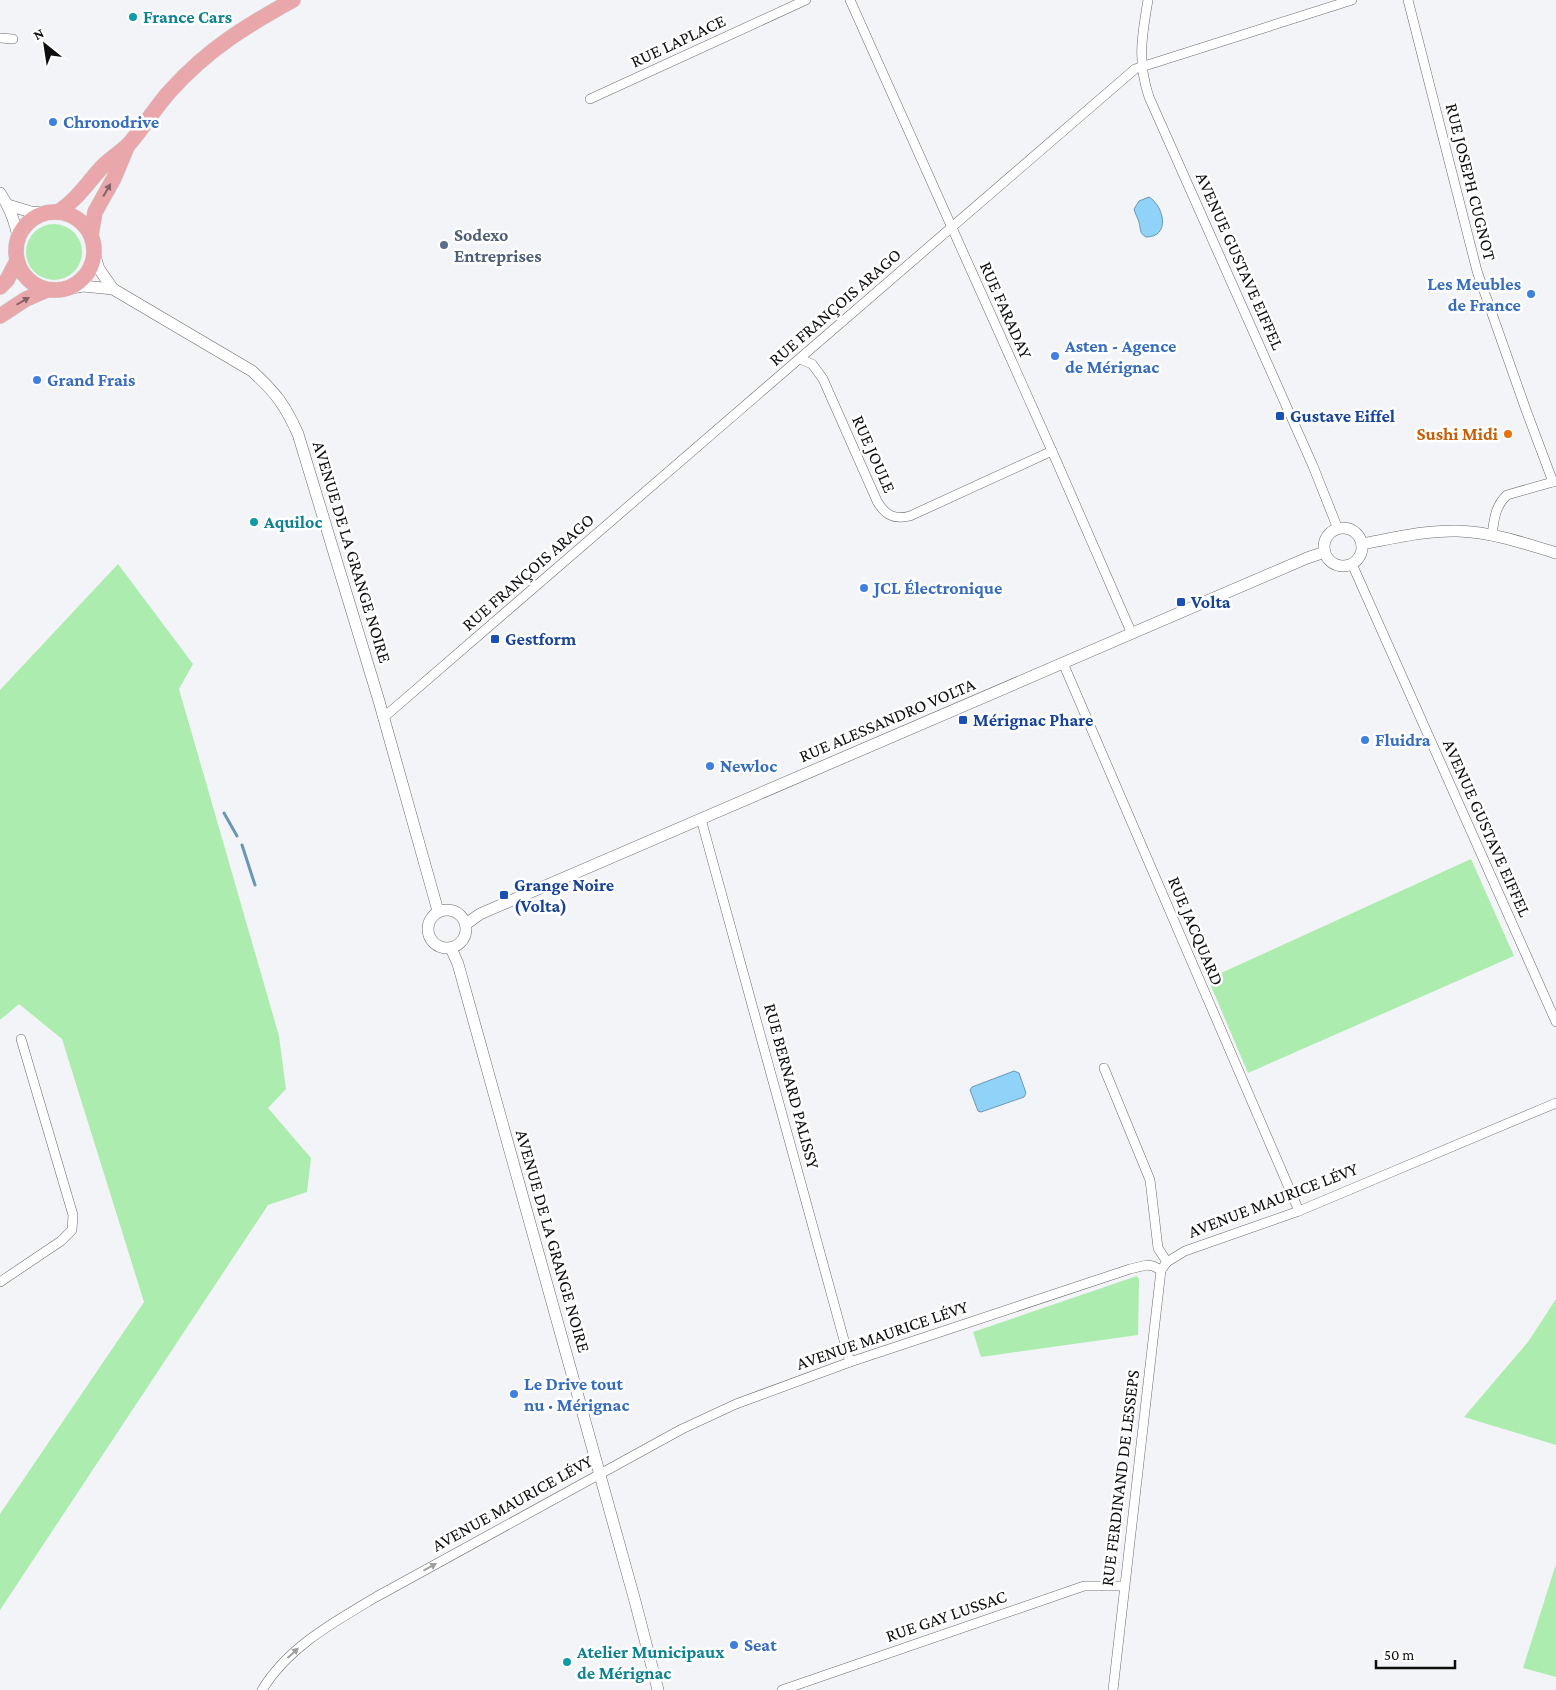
<svg xmlns="http://www.w3.org/2000/svg" width="1556" height="1690" font-family="'Crimson Pro',serif">
<style>
.green{fill:#adecaf}
.water{fill:#91d2f9;stroke:#6a97b3}
.lines{fill:none;stroke-linecap:round;stroke-linejoin:round}
.stream{stroke:#6a97b3;stroke-width:3}
.minor-casing{stroke:#696a6c;stroke-width:10}
.tertiary-casing{stroke:#696a6c;stroke-width:12}
.primary-casing{stroke:#cfcfcf;stroke-width:16}
.minor{stroke:#fff;stroke-width:9}
.tertiary{stroke:#fff;stroke-width:11}
.primary{stroke:#e9a7ab;stroke-width:15}
.oneway{fill:#866265}
.oneway2{fill:#9f9f9f}
.culture-dot{fill:#0f9aa8;stroke:#fff;stroke-width:2}
.shop-dot{fill:#3f7fe0;stroke:#fff;stroke-width:2}
.service-dot{fill:#5c6f8a;stroke:#fff;stroke-width:2}
.transit-dot{fill:#1a4fb4;stroke:#fff;stroke-width:2}
.food-dot{fill:#e8710a;stroke:#fff;stroke-width:2}
.labels{text-anchor:middle;dominant-baseline:central;stroke-width:5;stroke-linejoin:round;paint-order:stroke}
.culture-label{font-size:18px;font-weight:bold;fill:#0d838f;stroke:#fff;text-anchor:start}
.street-label{font-size:18px;fill:#0e0e0f;stroke:#fff}
.shop-label{font-size:18px;font-weight:bold;fill:#366cbe;stroke:#fff;text-anchor:start}
.service-label{font-size:18px;font-weight:bold;fill:#4e5e75;stroke:#fff;text-anchor:start}
.transit-label{font-size:18px;font-weight:bold;fill:#164399;stroke:#fff;text-anchor:start}
.food-label{font-size:18px;font-weight:bold;fill:#c56008;stroke:#fff;text-anchor:end}
</style>
<rect width="100%" height="100%" fill="#f3f4f7"/>
<g class="green">
<circle cx="54" cy="252" r="28"/>
<polygon points="118,564 193,664 179,689 279,1036 286,1089 268,1108 311,1158 307,1192 268,1205 0,1610 0,1514 144,1302 62,1039 19,1004 0,1020 0,690"/>
<polygon points="1471,859 1514,956 1248,1073 1208,979"/>
<polygon points="1137,1276 1139,1279 1138,1335 981,1357 973,1332"/>
<polygon points="1556,1299 1556,1445 1464,1417 1528,1342"/>
<polygon points="1556,1564 1556,1677 1523,1668"/>
</g>
<g class="water">
<path d="M1149,197c15,9 22,40 -3,40 -7,-4 -5,-8 -7,-15 -1,-4 -4,-8 -5,-13l5,-8z"/>
<polygon points="1014,1071 1019,1073 1026,1093 1024,1097 981,1112 978,1111 970,1090 972,1087"/>
</g>
<g class="lines">
<g class="stream">
<polyline points="224,813 237,836"/>
<polyline points="242,845 255,885"/>
</g>
<defs>
<g id="minor">
<polyline points="850,0 1052,451 1132,634"/>
<path d="M1148,0c-6,35 -11,62 1,97l164,369 25,63"/>
<polyline points="1408,0 1477,271 1526,410 1553,482"/>
<polyline points="0,38 13,39"/>
<polyline points="590,99 806,0"/>
<path d="M800,359l12,5 11,15 54,122c8,14 17,19 33,15l142,-65"/>
<path d="M1492,535c2,-15 3,-29 15,-40l49,-14"/>
<polyline points="1352,564 1556,1022"/>
<polyline points="1063,663 1299,1211"/>
<polyline points="383,718 1135,69 1352,0"/>
<polyline points="701,819 850,1362"/>
<polyline points="1104,1068 1150,1180 1158,1248 1167,1262"/>
<polyline points="1161,1270 1167,1262 1185,1251 1299,1211 1556,1103"/>
<polyline points="0,1282 61,1241 72,1230 73,1215 21,1039"/>
<path d="M262,1690c26,-43 72,-68 114,-93l306,-168 54,-25 114,-42 280,-93 17,-4 6,1 8,4"/>
<polyline points="782,1690 1084,1586 1124,1586"/>
<polyline points="1113,1690 1161,1270"/>
</g>
<g id="tertiary">
<path d="M0,193c9,13 15,29 18,44"/>
<polyline points="8,205 31,212 45,213"/>
<polyline points="94,253 99,269 113,289"/>
<path d="M66,289l17,-3 30,3 139,82c24,22 33,34 46,63l81,267 59,210"/>
<circle cx="1343" cy="547" r="19"/>
<path d="M1362,544c32,-6 64,-14 96,-13 33,1 66,12 98,22"/>
<circle cx="447" cy="929" r="19"/>
<polyline points="466,924 480,914 1307,558 1325,552"/>
<polyline points="451,948 458,964 635,1601 658,1690"/>
</g>
<g id="primary">
<path d="M58,212c19,-12 30,-30 45,-46 8,-8 18,-14 26,-22 15,-17 27,-38 42,-54 37,-41 75,-64 122,-90"/>
<circle cx="55" cy="251" r="39"/>
<polyline points="91,235 95,212 114,178 127,147"/>
<polyline points="0,287 7,280 17,261"/>
<polyline points="0,316 26,299 47,290"/>
</g>
</defs>
<use href="#minor" class="minor-casing"/>
<use href="#tertiary" class="tertiary-casing"/>
<use href="#primary" class="primary-casing"/>
<use href="#minor" class="minor"/>
<use href="#tertiary" class="tertiary"/>
<use href="#primary" class="primary"/>
</g>
<defs><path id="oneway-solid" d="M-6-.8H1V-3.2L6.5 0L1 3.2V.8H-6Z" transform="scale(1.25)"/></defs>
<g class="oneway">
<use href="#oneway-solid" transform="translate(107 190) rotate(-60)"/>
<use href="#oneway-solid" transform="translate(23 301) rotate(-30)"/>
</g>
<g class="oneway2">
<use href="#oneway-solid" transform="translate(430 1567) rotate(-29)"/>
<use href="#oneway-solid" transform="translate(293 1653) rotate(-43)"/>
</g>
<g class="culture-dot">
<circle cx="133" cy="17" r="5"/>
<circle cx="254" cy="522" r="5"/>
<circle cx="567" cy="1662" r="5"/>
</g>
<g class="shop-dot">
<circle cx="53" cy="122" r="5"/>
<circle cx="1531" cy="294" r="5"/>
<circle cx="1055" cy="356" r="5"/>
<circle cx="37" cy="380" r="5"/>
<circle cx="864" cy="588" r="5"/>
<circle cx="1365" cy="740" r="5"/>
<circle cx="710" cy="766" r="5"/>
<circle cx="514" cy="1394" r="5"/>
<circle cx="734" cy="1645" r="5"/>
</g>
<circle class="service-dot" cx="444" cy="245" r="5"/>
<g class="transit-dot">
<rect x="1275" y="411" width="10" height="10" rx="2.5"/>
<rect x="1176" y="597" width="10" height="10" rx="2.5"/>
<rect x="490" y="634" width="10" height="10" rx="2.5"/>
<rect x="958" y="715" width="10" height="10" rx="2.5"/>
<rect x="499" y="890" width="10" height="10" rx="2.5"/>
</g>
<circle class="food-dot" cx="1508" cy="434" r="5"/>
<g class="labels">
<g class="culture-label">
<text x="143" y="17">France Cars</text>
<text x="264" y="522">Aquiloc</text>
<text x="577" y="1652">Atelier Municipaux<tspan x="577" dy="21">de Mérignac</tspan></text>
</g>
<g class="street-label">
<text transform="translate(678 41) rotate(-25)">RUE LAPLACE</text>
<text transform="translate(1471 182) rotate(76)">RUE JOSEPH CUGNOT</text>
<text transform="translate(1240 261) rotate(66)">AVENUE GUSTAVE EIFFEL</text>
<text transform="translate(835 307) rotate(-41)">RUE FRANÇOIS ARAGO</text>
<text transform="translate(1006 310) rotate(66)">RUE FARADAY</text>
<text transform="translate(874 454) rotate(66)">RUE JOULE</text>
<text transform="translate(352 552) rotate(73)">AVENUE DE LA GRANGE NOIRE</text>
<text transform="translate(528 572) rotate(-41)">RUE FRANÇOIS ARAGO</text>
<text transform="translate(887 720) rotate(-23)">RUE ALESSANDRO VOLTA</text>
<text transform="translate(1487 828) rotate(66)">AVENUE GUSTAVE EIFFEL</text>
<text transform="translate(1196 931) rotate(67)">RUE JACQUARD</text>
<text transform="translate(792 1086) rotate(75)">RUE BERNARD PALISSY</text>
<text transform="translate(1273 1200) rotate(-21)">AVENUE MAURICE LÉVY</text>
<text transform="translate(553 1241) rotate(74)">AVENUE DE LA GRANGE NOIRE</text>
<text transform="translate(882 1335) rotate(-19)">AVENUE MAURICE LÉVY</text>
<text transform="translate(1120 1478) rotate(-83)">RUE FERDINAND DE LESSEPS</text>
<text transform="translate(512 1503) rotate(-29)">AVENUE MAURICE LÉVY</text>
<text transform="translate(946 1616) rotate(-19)">RUE GAY LUSSAC</text>
</g>
<g class="shop-label">
<text x="63" y="122">Chronodrive</text>
<text x="1521" y="284" text-anchor="end">Les Meubles<tspan x="1521" dy="21">de France</tspan></text>
<text x="1065" y="346">Asten - Agence<tspan x="1065" dy="21">de Mérignac</tspan></text>
<text x="47" y="380">Grand Frais</text>
<text x="874" y="588">JCL Électronique</text>
<text x="1375" y="740">Fluidra</text>
<text x="720" y="766">Newloc</text>
<text x="524" y="1384">Le Drive tout<tspan x="524" dy="21">nu · Mérignac</tspan></text>
<text x="744" y="1645">Seat</text>
</g>
<g class="service-label">
<text x="454" y="235">Sodexo<tspan x="454" dy="21">Entreprises</tspan></text>
</g>
<g class="transit-label">
<text x="1290" y="416">Gustave Eiffel</text>
<text x="1191" y="602">Volta</text>
<text x="505" y="639">Gestform</text>
<text x="973" y="720">Mérignac Phare</text>
<text x="514" y="885">Grange Noire<tspan x="514" dy="21">(Volta)</tspan></text>
</g>
<g class="food-label">
<text x="1498" y="434">Sushi Midi</text>
</g>
</g>
<g transform="translate(45 45) rotate(330)" stroke="#ffffff" stroke-width="4" paint-order="stroke">
<path d="M0-4L9 19L0 12L-9 19Z" fill="#0e0e0f"/>
<text y="-8" font-size="14" font-weight="bold" text-anchor="middle" fill="#0e0e0f">N</text>
</g>
<path d="M1376 1660v8h79v-8" fill="none" stroke="#0e0e0f" stroke-width="2.5"/>
<text x="1384" y="1660" font-size="15" fill="#0e0e0f" stroke="#ffffff" stroke-width="4" paint-order="stroke">50 m</text>
</svg>
